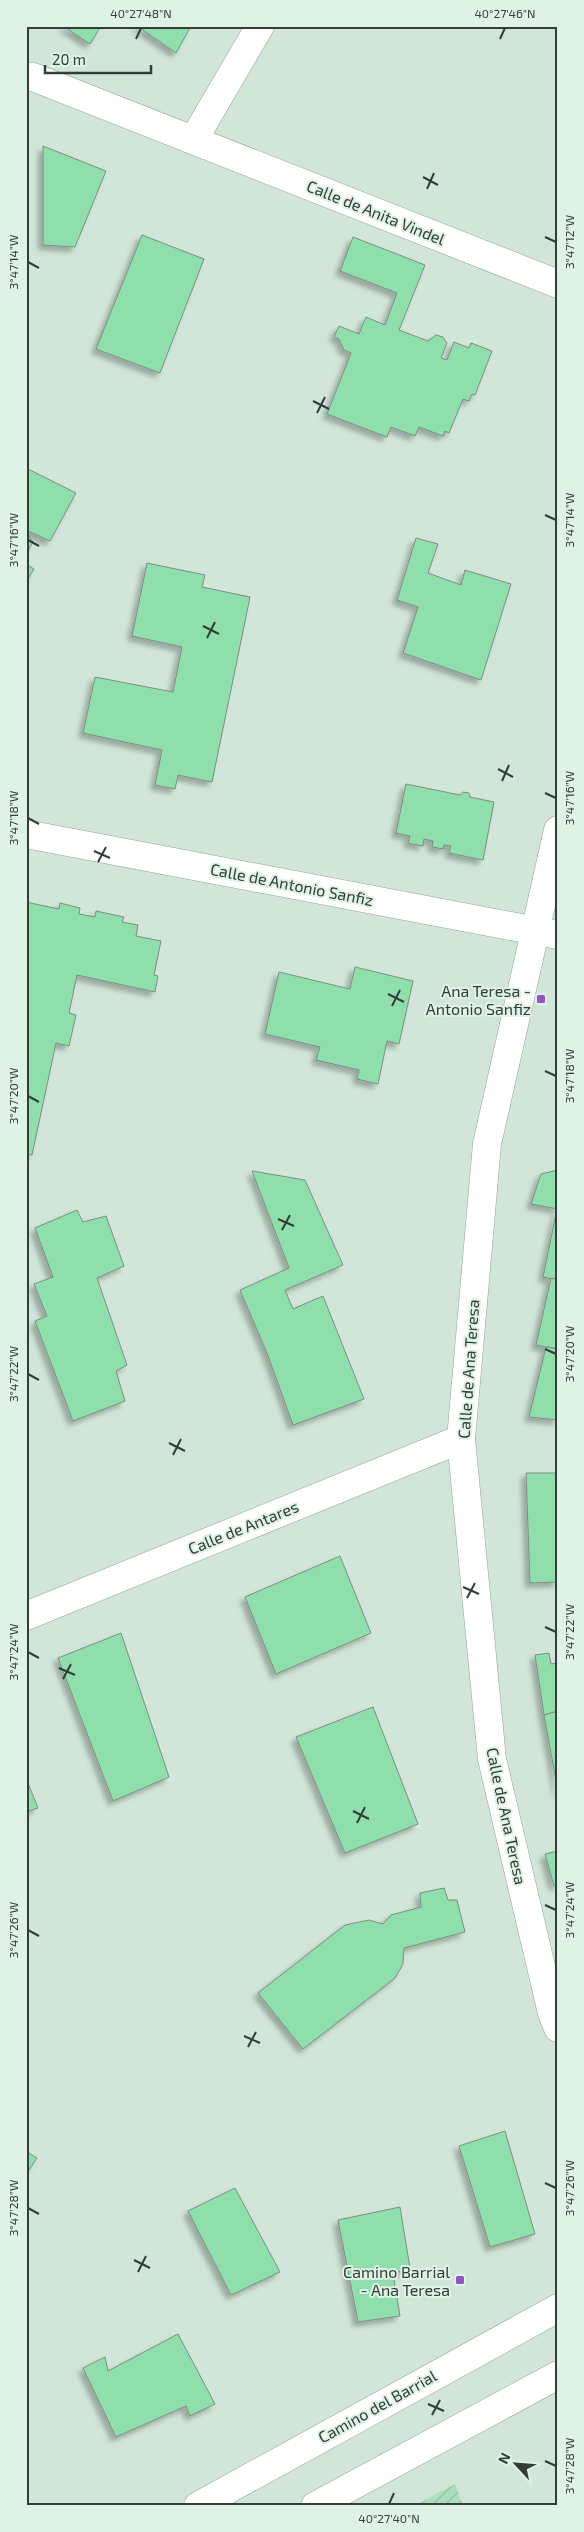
<svg xmlns="http://www.w3.org/2000/svg" width="584" height="2532" font-family="'Exo 2',sans-serif">
<style>
.garden{fill:url(#garden-furrows)}
.building{fill:#8fdfad;stroke:#7b8e81;filter:url(#shadow)}
.lines{fill:none;stroke-linecap:round;stroke-linejoin:round}
.street-casing{stroke:#90a497;stroke-width:29}
.secondary-casing{stroke:#90a497;stroke-width:29}
.street{stroke:#fff;stroke-width:28}
.secondary{stroke:#fff;stroke-width:28}
.ticks{fill:none;stroke:#343d37;stroke-width:2}
.poi-dot{fill:#9354ca;stroke:#def3e5;stroke-width:2}
.labels{text-anchor:middle;dominant-baseline:central;stroke-width:4;stroke-linejoin:round;paint-order:stroke}
.street-label{font-size:16px;fill:#343d37;stroke:#def3e5}
.poi-label{font-size:16px;fill:#343d37;stroke:#def3e5;text-anchor:end}
.neatline{fill:none;stroke:#343d37;stroke-width:2}
.ticks-label{font-size:12px;text-anchor:middle;fill:#343d37}
</style>
<defs>
<pattern id="garden-furrows" width="10" height="10" patternUnits="userSpaceOnUse" patternTransform="scale(1.25)"><rect width="10" height="10" fill="#abdebd"/><path d="M-1 1l2-2M0 10L10 0M9 11l2-2" fill="none" stroke="#94bfa3"/></pattern>
<filter id="shadow"><feDropShadow dx="-4.5" dy="4.5" stdDeviation="2.5" flood-color="#0004"/></filter>
</defs>
<rect width="100%" height="100%" fill="#d1e6d8"/>
<polygon class="garden" points="455,2484 463,2506 414,2506"/>
<g class="building">
<polygon points="63,26 101,26 90,44"/>
<polygon points="137,26 191,26 176,53"/>
<polygon points="43,146 106,171 75,247 43,245"/>
<polygon points="142,235 204,259 160,373 96,349"/>
<polygon points="353,237 425,265 399,330 428,341 436,335 443,337 447,343 441,358 447,360 454,342 469,348 471,343 492,351 475,395 472,394 469,401 463,399 449,433 445,431 443,436 419,427 415,436 391,427 387,437 327,414 351,353 344,350 339,339 334,337 339,326 359,334 366,317 385,325 397,293 340,271"/>
<polygon points="28,469 76,493 50,541 26,530"/>
<polygon points="26,531 33,542 26,554"/>
<polygon points="416,538 438,544 428,573 461,585 465,570 511,584 481,680 403,653 418,607 397,600"/>
<polygon points="147,563 205,575 202,587 250,597 212,782 178,775 175,789 155,785 162,750 83,733 95,677 173,692 182,647 132,636"/>
<polygon points="26,564 34,569 26,582"/>
<polygon points="406,784 460,795 463,792 469,793 470,797 494,802 483,860 449,853 451,846 444,845 443,849 432,847 433,841 424,839 423,846 408,843 410,836 396,833"/>
<polygon points="26,902 59,909 60,903 80,908 79,914 95,917 96,911 124,917 122,922 138,925 136,936 161,941 154,975 158,976 155,992 77,975 69,1013 76,1015 69,1046 56,1043 32,1155 26,1154"/>
<polygon points="355,967 413,981 399,1044 387,1041 378,1084 357,1079 359,1070 316,1060 320,1047 265,1034 279,972 350,989"/>
<polygon points="558,1170 558,1209 531,1204 541,1174"/>
<polygon points="252,1171 305,1180 343,1265 285,1290 293,1309 323,1296 364,1399 293,1425 267,1353 240,1290 289,1268"/>
<polygon points="557,1209 558,1209 558,1280 543,1277"/>
<polygon points="77,1210 83,1222 106,1216 124,1266 97,1278 127,1365 116,1371 125,1401 73,1421 35,1321 47,1316 34,1284 53,1277 35,1228"/>
<polygon points="551,1278 558,1280 558,1349 536,1345"/>
<polygon points="546,1347 558,1349 558,1420 529,1417"/>
<polygon points="526,1473 558,1473 558,1582 530,1583"/>
<polygon points="340,1556 371,1633 276,1674 245,1597"/>
<polygon points="121,1633 169,1777 113,1801 58,1658"/>
<polygon points="549,1653 551,1664 558,1663 558,1711 544,1715 535,1655"/>
<polygon points="373,1707 418,1824 345,1853 296,1737"/>
<polygon points="558,1711 558,1775 555,1775 544,1715"/>
<polygon points="555,1775 558,1775 558,1794"/>
<polygon points="26,1778 38,1808 26,1812"/>
<polygon points="558,1851 558,1885 554,1886 545,1854"/>
<polygon points="444,1888 448,1900 457,1900 465,1932 404,1948 403,1964 395,1978 303,2049 258,1993 345,1925 369,1920 383,1924 391,1915 421,1907 420,1893"/>
<polygon points="505,2131 535,2234 490,2247 459,2146"/>
<polygon points="26,2151 37,2158 26,2174"/>
<polygon points="235,2188 280,2272 231,2295 188,2211"/>
<polygon points="400,2207 410,2268 393,2274 400,2316 358,2322 338,2220"/>
<polygon points="178,2334 215,2404 190,2416 186,2406 116,2437 83,2368 105,2357 108,2371"/>
</g>
<g class="lines">
<defs>
<g id="street">
<polyline points="26,77 33,77 558,284"/>
<polyline points="194,139 260,26"/>
<polyline points="26,834 558,935"/>
<polyline points="26,1616 461,1439"/>
</g>
<g id="secondary">
<polyline points="558,830 487,1144 461,1439 492,1759 552,2013 558,2028"/>
<polyline points="198,2506 558,2308"/>
<polyline points="315,2506 558,2375"/>
</g>
</defs>
<use href="#street" class="street-casing"/>
<use href="#secondary" class="secondary-casing"/>
<use href="#street" class="street"/>
<use href="#secondary" class="secondary"/>
</g>
<path class="ticks" d="M136,39l5,-11M500,39l5,-11M423,177l15,8M427,189l7,-16M545,237l11,5M28,262l11,6M313,401l16,8M317,413l8,-16M545,515l11,5M28,540l11,6M203,626l16,8M207,638l8,-16M498,769l15,8M502,781l7,-16M545,793l11,5M28,818l11,6M94,851l16,7M98,862l8,-15M388,994l16,8M392,1006l8,-16M545,1071l11,5M28,1096l11,6M278,1219l16,7M282,1230l8,-15M545,1349l11,5M28,1374l11,6M169,1443l16,8M173,1455l8,-16M463,1587l16,7M467,1598l8,-15M545,1627l11,5M28,1652l11,6M59,1668l16,7M63,1679l8,-15M353,1811l16,8M357,1823l8,-16M545,1905l11,5M28,1930l11,6M244,2036l16,7M248,2047l8,-15M545,2183l11,5M28,2208l11,6M134,2260l16,8M138,2272l8,-16M428,2404l16,7M432,2415l8,-15M545,2461l11,5M389,2504l5,-11"/>
<g class="poi-dot">
<rect x="536" y="994" width="10" height="10" rx="2.5"/>
<rect x="455" y="2275" width="10" height="10" rx="2.5"/>
</g>
<g class="labels">
<g class="street-label">
<text transform="translate(376 212) rotate(22)">Calle de Anita Vindel</text>
<text transform="translate(292 884) rotate(11)">Calle de Antonio Sanfiz</text>
<text transform="translate(468 1369) rotate(-86)">Calle de Ana Teresa</text>
<text transform="translate(243 1527) rotate(-22)">Calle de Antares</text>
<text transform="translate(507 1816) rotate(78)">Calle de Ana Teresa</text>
<text transform="translate(377 2406) rotate(-29)">Camino del Barrial</text>
</g>
<g class="poi-label">
<text x="531" y="990">Ana Teresa -<tspan x="531" dy="18">Antonio Sanfiz</tspan></text>
<text x="450" y="2271">Camino Barrial<tspan x="450" dy="18">- Ana Teresa</tspan></text>
</g>
</g>
<rect width="584" height="2532" fill="none" stroke="#def3e5" stroke-width="55"/>
<g transform="translate(516 2464) rotate(296)" stroke="#def3e5" stroke-width="4" paint-order="stroke">
<path d="M0-4L9 19L0 12L-9 19Z" fill="#343d37"/>
<text y="-8" font-size="14" font-weight="bold" text-anchor="middle" fill="#343d37">N</text>
</g>
<path d="M45 65v8h106v-8" fill="none" stroke="#343d37" stroke-width="2.5"/>
<text x="52" y="65" font-size="15" fill="#343d37" stroke="#def3e5" stroke-width="4" paint-order="stroke">20 m</text>
<rect x="28" y="28" width="528" height="2476" class="neatline"/>
<g class="ticks-label">
<text x="141" y="18">40°27'48"N</text>
<text x="505" y="18">40°27'46"N</text>
<text transform="translate(570 242) rotate(-90)" y="4">3°47'12"W</text>
<text transform="translate(14 262) rotate(-90)" y="4">3°47'14"W</text>
<text transform="translate(570 520) rotate(-90)" y="4">3°47'14"W</text>
<text transform="translate(14 540) rotate(-90)" y="4">3°47'16"W</text>
<text transform="translate(570 798) rotate(-90)" y="4">3°47'16"W</text>
<text transform="translate(14 818) rotate(-90)" y="4">3°47'18"W</text>
<text transform="translate(570 1076) rotate(-90)" y="4">3°47'18"W</text>
<text transform="translate(14 1096) rotate(-90)" y="4">3°47'20"W</text>
<text transform="translate(570 1354) rotate(-90)" y="4">3°47'20"W</text>
<text transform="translate(14 1374) rotate(-90)" y="4">3°47'22"W</text>
<text transform="translate(570 1632) rotate(-90)" y="4">3°47'22"W</text>
<text transform="translate(14 1652) rotate(-90)" y="4">3°47'24"W</text>
<text transform="translate(570 1910) rotate(-90)" y="4">3°47'24"W</text>
<text transform="translate(14 1930) rotate(-90)" y="4">3°47'26"W</text>
<text transform="translate(570 2188) rotate(-90)" y="4">3°47'26"W</text>
<text transform="translate(14 2208) rotate(-90)" y="4">3°47'28"W</text>
<text transform="translate(570 2466) rotate(-90)" y="4">3°47'28"W</text>
<text x="389" y="2523">40°27'40"N</text>
</g>
</svg>
